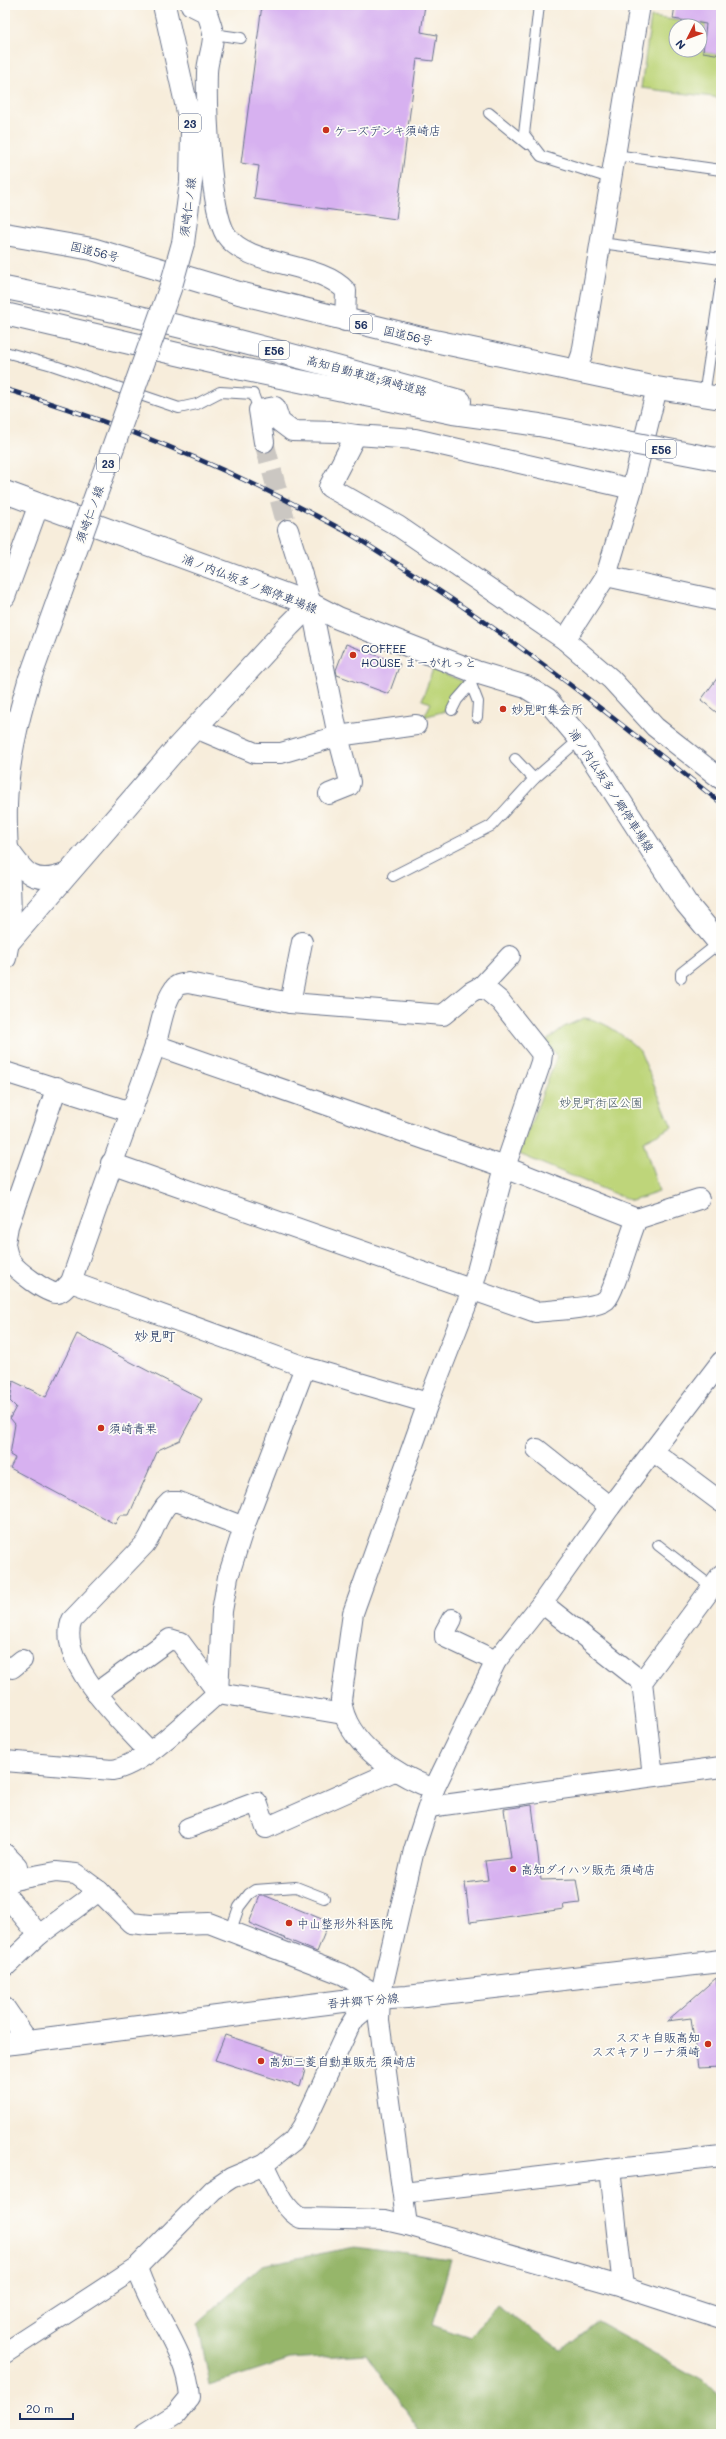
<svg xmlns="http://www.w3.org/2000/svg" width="726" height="2439" font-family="Mali,'Klee One',sans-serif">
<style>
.green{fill:#bed57a;stroke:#6c826c;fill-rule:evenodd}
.forest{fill:#96b66a;stroke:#587264}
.building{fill:#d7b1f0}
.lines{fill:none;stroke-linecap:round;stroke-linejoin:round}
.street-tunnel{stroke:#cbc7c2;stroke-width:20;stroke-dasharray:20 10;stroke-linecap:butt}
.lane-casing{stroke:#68728a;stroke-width:12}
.street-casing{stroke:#68728a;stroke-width:22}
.secondary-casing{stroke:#68728a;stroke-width:24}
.primary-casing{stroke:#68728a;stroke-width:24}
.highway-casing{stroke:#68728a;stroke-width:24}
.lane{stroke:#fff;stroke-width:10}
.street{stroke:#fff;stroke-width:20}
.secondary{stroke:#fff;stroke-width:22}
.primary{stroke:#fff;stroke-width:22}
.highway{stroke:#fff;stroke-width:22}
.rail-casing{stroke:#1b2f5e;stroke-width:4.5}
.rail{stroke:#fdfcf7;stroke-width:3;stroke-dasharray:9;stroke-linecap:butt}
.primary-bridge-casing{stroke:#68728a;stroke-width:24;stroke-linecap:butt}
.highway-bridge-casing{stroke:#68728a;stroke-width:24;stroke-linecap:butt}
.primary-bridge{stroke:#fff;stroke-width:22}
.highway-bridge{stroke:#fff;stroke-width:22}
.poi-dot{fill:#c8321e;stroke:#fdfcf7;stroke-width:1.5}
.labels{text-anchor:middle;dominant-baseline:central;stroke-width:3.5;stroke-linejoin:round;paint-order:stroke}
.shield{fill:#fdfcf7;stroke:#5f6c8c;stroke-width:1}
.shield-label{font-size:11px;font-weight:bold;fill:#1b2f5e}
.poi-label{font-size:12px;fill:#1b2f5e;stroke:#fdfcf7;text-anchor:start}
.street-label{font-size:12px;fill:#1b2f5e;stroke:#fdfcf7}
.park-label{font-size:12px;fill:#445865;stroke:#fdfcf7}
.quarter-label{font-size:14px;fill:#1b2f5e;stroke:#fdfcf7}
</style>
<rect width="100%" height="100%" fill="#fdfcf7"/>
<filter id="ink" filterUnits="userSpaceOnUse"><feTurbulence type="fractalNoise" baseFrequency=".025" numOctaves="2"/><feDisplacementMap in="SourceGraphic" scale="8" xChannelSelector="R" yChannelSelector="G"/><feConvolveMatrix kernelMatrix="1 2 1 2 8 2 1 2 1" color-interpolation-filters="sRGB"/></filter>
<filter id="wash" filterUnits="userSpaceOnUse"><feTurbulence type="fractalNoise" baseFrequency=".012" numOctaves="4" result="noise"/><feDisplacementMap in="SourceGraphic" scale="16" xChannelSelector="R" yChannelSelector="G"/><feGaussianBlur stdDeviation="0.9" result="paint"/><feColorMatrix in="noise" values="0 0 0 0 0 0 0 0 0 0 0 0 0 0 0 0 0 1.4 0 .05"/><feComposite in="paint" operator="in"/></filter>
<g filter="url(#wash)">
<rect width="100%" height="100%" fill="#f7eddb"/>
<g class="green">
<path d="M651,17l55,7 -3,28 18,3v43l-80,-10zM676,26h24v24h-24z"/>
<polygon points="433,669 467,683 445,711 424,717 431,703 422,700"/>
<path d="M584,1018c20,2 42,19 56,33l32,76 -29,14 16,51 -27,9 -113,-47 38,-98 -11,-15 18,-14z"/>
</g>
<polygon class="forest" points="355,2247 451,2260 432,2325 470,2338 497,2305 561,2350 597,2322 703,2381 721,2399 721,2434 422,2434 366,2354 290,2359 210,2385 198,2323 262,2265"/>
<g id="blocks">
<g class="building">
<polygon points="262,5 425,5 421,32 437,35 433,61 417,59 396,219 254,199 259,166 241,163"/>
<polygon points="675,5 721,5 721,55 703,52 706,24 673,19"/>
<polygon points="346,644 400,664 389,694 337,675 336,670"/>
<polygon points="721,673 721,716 701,700"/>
<polygon points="77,1334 202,1399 180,1440 158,1450 129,1515 120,1515 115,1524 10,1468 15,1458 10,1455 15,1424 10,1418 16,1407 10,1401 13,1381 46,1397"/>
<polygon points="532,1805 541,1880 576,1879 580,1903 563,1905 564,1909 470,1922 465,1883 488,1880 485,1861 511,1858 504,1809"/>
<polygon points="260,1896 266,1896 329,1922 317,1952 249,1923"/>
<polygon points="716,1978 721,2015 721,2067 698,2068 691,2018 667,2021"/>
<polygon points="225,2035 307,2062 300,2087 215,2060"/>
</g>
</g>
</g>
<g filter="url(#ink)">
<use href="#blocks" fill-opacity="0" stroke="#68728a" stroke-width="1"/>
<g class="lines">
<polyline class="street-tunnel" points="264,442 288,530"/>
<defs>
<g id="lane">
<polyline points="539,5 524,134 541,156 610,178"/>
<polyline points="213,34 241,38"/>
<polyline points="489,113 527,144"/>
<polyline points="615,155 721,170"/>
<polyline points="601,243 721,259"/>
<polyline points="5,352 52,365 179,408 197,404 220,392 253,394 259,410"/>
<polyline points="704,396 721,282"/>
<polyline points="476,672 471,684 478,702 477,717"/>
<polyline points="452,710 457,700 471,684"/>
<polyline points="515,759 534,779"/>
<polyline points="393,876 491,826 534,779 580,739"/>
<polyline points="681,978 681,973 719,943"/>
<polyline points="658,1545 712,1587"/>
<polyline points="231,1930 239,1907 249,1894 255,1890 296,1887 324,1898"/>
</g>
<g id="street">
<path d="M191,5l16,8c2,6 5,14 6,20 1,13 -6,27 -6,40 -1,33 3,137 19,162 22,33 94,26 120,56l-1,30"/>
<polyline points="576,371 582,354 640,5"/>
<polyline points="356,435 329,487 398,526 565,640 611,679 655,727 721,779"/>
<polyline points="264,442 259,410 275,407 280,422 292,431 337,432 356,435 415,439 632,489"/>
<polyline points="606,576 721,601"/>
<polyline points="5,597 39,504"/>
<polyline points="565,640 606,576 632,489 657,388"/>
<polyline points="196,728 255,753 281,753 338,736 311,604 288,530"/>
<polyline points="329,794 349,786 350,782 338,736 416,725"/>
<path d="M7,847c18,27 27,39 60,26"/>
<polyline points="482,986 510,956"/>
<polyline points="290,1003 302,942"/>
<polyline points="155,1045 505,1167 637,1219"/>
<polyline points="5,1072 131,1112"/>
<path d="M111,1163l425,149c15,-2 59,-3 70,-12 9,-9 23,-64 31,-81l62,-20"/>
<polyline points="5,1243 8,1226 57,1087"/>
<path d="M5,1244c1,6 2,12 6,18 5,8 35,31 45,31 6,0 11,-7 15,-11"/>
<path d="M428,1403l-123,-36 -234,-85c26,-77 54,-153 82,-230 7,-19 9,-46 21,-63 3,-5 8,-5 14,-6l102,20 153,12 28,-23 11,-6 18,15 42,53 -1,8 -36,105 -33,123 -44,113 -75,210 -12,87c5,44 55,75 93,89"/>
<polyline points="537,1449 610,1507"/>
<polyline points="654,1452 721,1502"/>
<polyline points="452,1619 445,1632 445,1637 496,1661"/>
<polyline points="5,1666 12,1668 22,1660"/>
<polyline points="642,1682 542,1603 610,1507 721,1362"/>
<polyline points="96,1693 170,1639 180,1642 218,1693 343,1714"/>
<path d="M149,1752c-25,-28 -94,-91 -77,-132l73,-76c10,-13 12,-31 25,-42h9l65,25"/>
<path d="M5,1761l107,9c33,-5 80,-55 106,-77l4,-82 6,-34 16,-50 61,-160"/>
<polyline points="653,1776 642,1682 721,1575"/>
<polyline points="429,1807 721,1767"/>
<polyline points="188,1828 257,1802 266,1828 394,1771"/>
<polyline points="5,1854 17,1866 18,1879"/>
<polyline points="5,1883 18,1879 56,1872 76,1874 99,1891 131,1923 150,1925 209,1923 344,1975 380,1997"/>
<polyline points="5,1894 39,1935"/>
<polyline points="5,1967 39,1935 99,1891"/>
<polyline points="5,2008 27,2040"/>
<path d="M264,2164c9,16 19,46 37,54l84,2 22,5 216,62 98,32"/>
<polyline points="610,2169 623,2287"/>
<polyline points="403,2193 721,2156"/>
<polyline points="407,2225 379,2021 380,1997 414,1850 434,1789 496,1661 542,1603"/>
<path d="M137,2267c13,45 50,82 53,130l-14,17 -32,20"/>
<polyline points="5,2353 137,2267 213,2190 231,2178 264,2164 293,2141 303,2126 348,2029 355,2018 380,1997"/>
</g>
<g id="secondary">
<polyline points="5,492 311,604 338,618 476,672 526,687 547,700 580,739 686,903 721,945"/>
<polyline points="8,943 175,750 289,626 311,604"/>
<polyline points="5,2044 343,2001 407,1997 721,1961"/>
</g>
<g id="primary">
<polyline points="164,5 192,130 191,182 183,243"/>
<path d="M5,958c11,-51 -1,-101 1,-152 1,-43 11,-84 23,-125"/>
</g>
<g id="highway">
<polyline points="5,234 92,249 239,293 425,339 657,388 721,398"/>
<path d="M5,288c154,30 304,71 455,113"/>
<polyline points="5,314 242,369 453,413 539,425 601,437"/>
</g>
</defs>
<use href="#lane" class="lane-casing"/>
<use href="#street" class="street-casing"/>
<use href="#secondary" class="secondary-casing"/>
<use href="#primary" class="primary-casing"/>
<use href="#highway" class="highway-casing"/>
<use href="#lane" class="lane"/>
<use href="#street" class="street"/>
<use href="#secondary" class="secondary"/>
<use href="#primary" class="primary"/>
<use href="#highway" class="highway"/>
<defs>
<path id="rail" d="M5,389c117,35 229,81 336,140 21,11 40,25 60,37 113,71 216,155 320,237"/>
</defs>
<use href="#rail" class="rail-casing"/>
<use href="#rail" class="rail"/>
<defs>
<polyline id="primary-bridge" points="29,681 171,286 183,243"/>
<polyline id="highway-bridge" points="601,437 721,460"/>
</defs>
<use href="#primary-bridge" class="primary-bridge-casing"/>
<use href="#highway-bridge" class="highway-bridge-casing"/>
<use href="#primary-bridge" class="primary-bridge"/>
<use href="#highway-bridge" class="highway-bridge"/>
</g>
</g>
<g class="poi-dot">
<circle cx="326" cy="130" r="4"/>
<circle cx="353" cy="655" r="4"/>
<circle cx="503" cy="709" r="4"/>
<circle cx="101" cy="1428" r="4"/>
<circle cx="513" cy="1869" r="4"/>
<circle cx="289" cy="1923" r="4"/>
<circle cx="708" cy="2044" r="4"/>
<circle cx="261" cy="2061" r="4"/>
</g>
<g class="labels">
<g class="shield">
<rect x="179" y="114" width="22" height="18" rx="3"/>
<rect x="350" y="315" width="22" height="18" rx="3"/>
<rect x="259" y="341" width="30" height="18" rx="3"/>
<rect x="646" y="440" width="30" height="18" rx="3"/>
<rect x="97" y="454" width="22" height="18" rx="3"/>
</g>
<g class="shield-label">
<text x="190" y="123">23</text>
<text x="361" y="324">56</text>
<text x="274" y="350">E56</text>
<text x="661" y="449">E56</text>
<text x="108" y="463">23</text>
</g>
<g class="poi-label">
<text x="334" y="130">ケーズデンキ須崎店</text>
<text x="361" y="648">COFFEE<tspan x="361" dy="14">HOUSE まーがれっと</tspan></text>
<text x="511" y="709">妙見町集会所</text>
<text x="109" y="1428">須崎青果</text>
<text x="521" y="1869">高知ダイハツ販売 須崎店</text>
<text x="297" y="1923">中山整形外科医院</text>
<text x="700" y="2037" text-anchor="end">スズキ自販高知<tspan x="700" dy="14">スズキアリーナ須崎</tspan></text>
<text x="269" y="2061">高知三菱自動車販売 須崎店</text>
</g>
<g class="street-label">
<text transform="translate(187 207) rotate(-83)">須崎仁ノ線</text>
<text transform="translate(95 251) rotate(14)">国道56号</text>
<text transform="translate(408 335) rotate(13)">国道56号</text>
<text transform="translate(367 375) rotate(15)">高知自動車道;須崎道路</text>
<text transform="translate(89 514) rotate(-70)">須崎仁ノ線</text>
<text transform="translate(250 583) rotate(21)">浦ノ内仏坂多ノ郷停車場線</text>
<text transform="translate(612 790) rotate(57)">浦ノ内仏坂多ノ郷停車場線</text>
<text transform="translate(363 2000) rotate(-5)">吾井郷下分線</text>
</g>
<g class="park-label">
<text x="601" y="1102">妙見町街区公園</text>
</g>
<g class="quarter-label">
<text x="155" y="1335">妙見町</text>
</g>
</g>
<rect width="726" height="2439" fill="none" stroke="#fdfcf7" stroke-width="20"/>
<g transform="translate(688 38) rotate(228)"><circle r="19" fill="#fdfcf7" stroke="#a3aaba"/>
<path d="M0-3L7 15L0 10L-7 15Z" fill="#c8321e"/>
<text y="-6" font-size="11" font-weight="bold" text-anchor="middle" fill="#1b2f5e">N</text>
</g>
<path d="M20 2413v6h53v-6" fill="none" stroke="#1b2f5e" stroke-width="2"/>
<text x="26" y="2413" font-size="12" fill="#1b2f5e" stroke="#fdfcf7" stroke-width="3" paint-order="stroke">20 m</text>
</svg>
